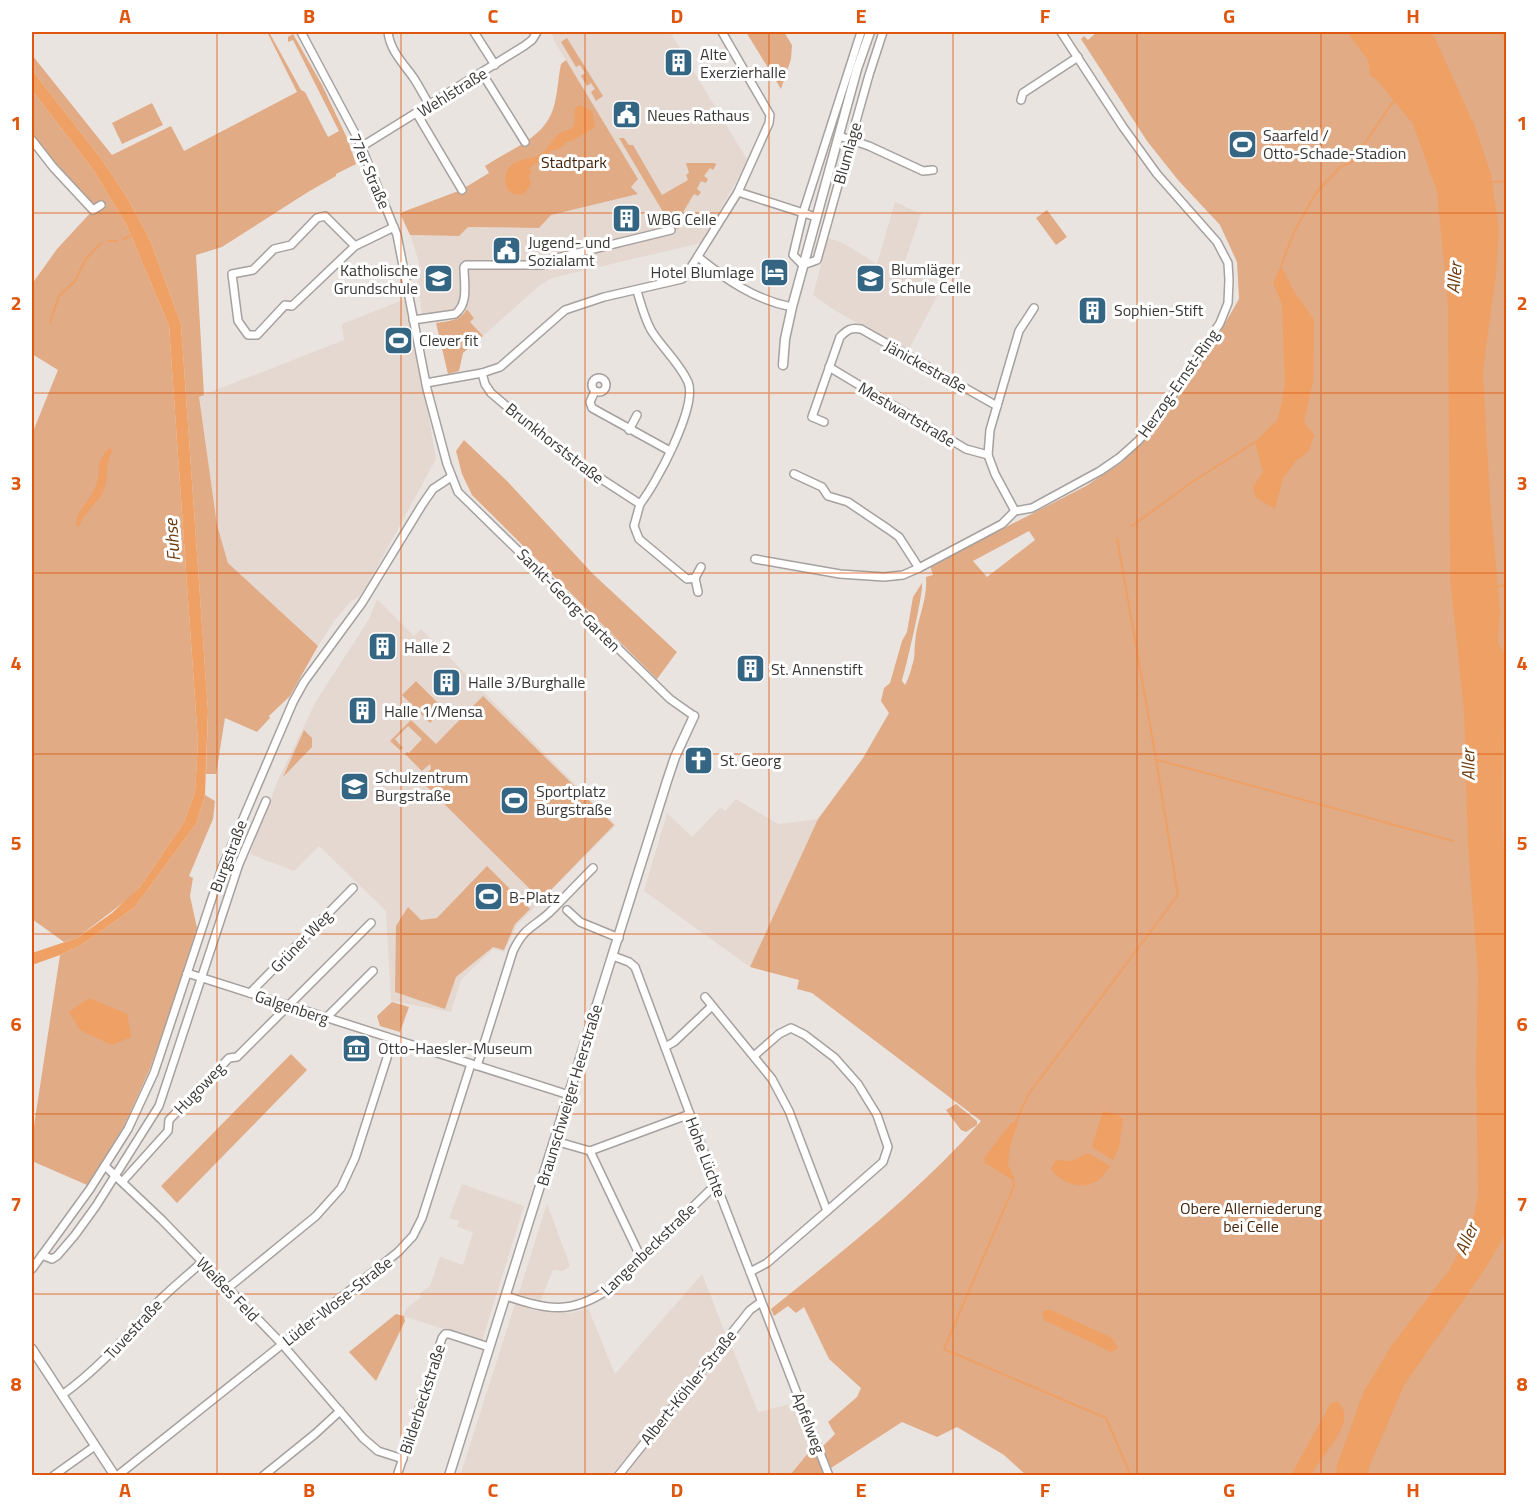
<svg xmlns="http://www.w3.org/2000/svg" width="1538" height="1507" font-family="'Titillium Web',sans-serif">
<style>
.built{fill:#e4d8d0}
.green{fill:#e1ab85;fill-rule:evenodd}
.water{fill:#eea065}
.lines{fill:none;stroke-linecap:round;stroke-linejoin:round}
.stream{stroke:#eea065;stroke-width:2}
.minor-casing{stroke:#a6a19e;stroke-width:10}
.major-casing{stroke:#a6a19e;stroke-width:11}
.minor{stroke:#fff;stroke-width:7}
.major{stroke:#fff;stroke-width:8}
.grid{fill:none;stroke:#df570e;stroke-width:1.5;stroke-opacity:0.55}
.labels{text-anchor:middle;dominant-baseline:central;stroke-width:6;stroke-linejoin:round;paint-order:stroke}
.poi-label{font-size:16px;fill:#3b3937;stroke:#fff;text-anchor:start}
.street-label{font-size:16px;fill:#3b3937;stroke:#fff}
.park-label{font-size:16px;fill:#44250b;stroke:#fff}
.water-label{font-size:18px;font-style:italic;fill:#6a380a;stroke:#fff}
.neatline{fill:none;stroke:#df570e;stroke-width:2}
.grid-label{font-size:20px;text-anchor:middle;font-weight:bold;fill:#df570e}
</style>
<rect width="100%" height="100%" fill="#eae4e1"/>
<g class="built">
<polygon points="551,32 670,32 748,161 701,243 552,278 540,285 483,336 469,321 474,317 461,301 453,310 422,314 418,287 419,262 410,235 458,236 467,227 539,228 551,215 638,194 631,187 638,179 556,44"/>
<polygon points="895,202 921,214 903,267 941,289 908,351 836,311 813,295 828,238 843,243 877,264"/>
<polygon points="408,298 436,459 369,582 359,597 351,601 335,620 318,646 228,563 217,525 198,397 344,340 342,324"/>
<polygon points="377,599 414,636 421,629 616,825 517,925 504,952 493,949 461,980 451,1012 391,1001 386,911 319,846 294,871 250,854 278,780 315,703 369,619"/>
<polygon points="736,799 778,824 818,819 750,967 644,891 667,813 692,837 721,807 725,811"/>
<polygon points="462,1184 524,1206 482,1341 403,1316 406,1309 421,1297 419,1294 430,1286 440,1257 463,1265 473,1232 457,1227 459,1221 449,1218"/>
<polygon points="547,1203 570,1266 563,1271 553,1270 540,1302 518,1296"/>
<polygon points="702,1274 726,1335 612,1475 460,1476 515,1304 537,1311 572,1313 588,1308 615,1374"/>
<polygon points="730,1342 758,1412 798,1402 814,1446 790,1475 622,1476"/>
</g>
<g class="green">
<polygon points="267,32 269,32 301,90 305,92 328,137 339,131 293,40 288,42 288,37 293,34 322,85 347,138 356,164 336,174 336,176 308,192 222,247 196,255 204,395 199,397 217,525 228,563 318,646 290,696 269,716 270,718 257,732 225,718 216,774 206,774 208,711 181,324 150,240 128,199 103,161 32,70 32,55 112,155 171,126 184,151 297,92"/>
<polygon points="746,32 784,32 792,45 791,59 781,89"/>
<path d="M1097,32h409v1443h-480l-22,-20 -47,-28 -20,10 -35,-15 -71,46 -9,-21 13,-13 -7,-12 29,-25 4,-9 -32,-29 -25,-52 -8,6 -8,-7 -14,10 -3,-7c73,-59 148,-117 210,-188l-169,-128 -15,-4 2,-9 -49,-13 68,-148 45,-61 26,-45 -8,-12 3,-13 6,-5 12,-42 5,-9 6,-35 9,-14c2,8 -16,85 -20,98l3,4c3,-4 8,-21 9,-27 1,-5 0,-9 1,-14 1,-23 13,-44 11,-67l7,-2 -3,-9 156,-80 36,-24 37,-38 46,-66 34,-59 -2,-37 -17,-37 -42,-45 -31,-39 -66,-102 3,-3 4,4zM1029,531l6,9 -48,37 -14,-16z"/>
<polygon points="567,38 603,96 596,101 591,92 595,89 591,83 587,86 581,76 585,73 580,65 576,67 561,42"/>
<path d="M566,60l72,119 -7,8 7,7 -87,21 -12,13 -71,-1 -9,9 -49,-1 -10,-22 61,-23 28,-17 -4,-7c26,-18 60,-27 69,-60 4,-14 4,-28 7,-42z"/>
<polygon points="32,90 94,171 127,226 169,326 198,742 195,792 184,822 140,887 128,899 77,938 64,942 32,919 32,434 58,370 32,354 32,284 57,249 93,210 32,140"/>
<polygon points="152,103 163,125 122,144 112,123"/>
<polygon points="619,138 624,138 629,145 633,145 662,195 688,180 686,175 689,173 686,163 715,163 716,165 713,170 710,168 704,176 708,179 706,183 701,181 697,189 701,192 698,196 694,194 679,219 682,222 678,229 672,227"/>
<polygon points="1047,210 1067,237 1056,245 1036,218"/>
<path d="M467,309l7,9 -4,4 13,14 -20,17 -4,18 -11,3 -12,-51c13,-2 24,-2 31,-14z"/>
<polygon points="464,440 508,482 593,574 677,652 657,679 472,495 462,474 456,451"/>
<polygon points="416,681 444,709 430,723 402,695"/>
<polygon points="483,696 614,825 541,900 420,780 431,769 430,764 422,771 405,754 407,752 409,753 422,739 408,726 395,739 403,748 400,750 390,741 411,720 436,744"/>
<polygon points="304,730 312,738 312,747 283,777"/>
<polygon points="205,795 215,801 213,819 189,876 193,878 190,896 197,928 169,1015 149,1071 124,1126 87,1185 32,1161 32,1139 60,955 81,945 134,908 196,824"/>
<polygon points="487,866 530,909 515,924 504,950 493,947 456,977 445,1009 395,992 396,926 408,907 421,920 437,918"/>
<polygon points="392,1002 409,1007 400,1032 380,1026 377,1016"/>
<polygon points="291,1054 307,1070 177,1203 161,1186"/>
<polygon points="956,1104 977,1121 977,1125 966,1132 961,1130 946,1110"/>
<polygon points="396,1314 404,1316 405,1321 376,1381 349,1352"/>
<polygon points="814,1446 824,1475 790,1475"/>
</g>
<g class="water">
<polygon points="1347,32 1430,32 1435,38 1475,127 1491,174 1499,230 1496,274 1483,371 1490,500 1500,610 1498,643 1506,657 1502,779 1502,827 1506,880 1506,1228 1502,1240 1485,1269 1404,1385 1369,1467 1368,1476 1336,1475 1337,1465 1364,1391 1392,1345 1449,1270 1471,1230 1478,1195 1476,1067 1478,975 1468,845 1464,711 1450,577 1448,305 1437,191 1413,124 1376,79 1370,75 1368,60"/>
<polygon points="32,70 103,161 128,199 150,240 181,324 208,711 205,795 196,824 134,908 81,945 60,955 32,965 32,953 77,938 112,913 140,887 184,822 195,792 198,742 169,326 127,226 94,171 32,90"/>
<path d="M580,105l12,6 3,16 -23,14 -7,1 -1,3 -7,5 -8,1v4l-20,13 3,5 -3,2 2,10 -7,9c-6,1 -13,1 -17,-6 -2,-4 -2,-9 -1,-14 5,-17 22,-12 35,-20 8,-5 11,-16 19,-21 4,-2 9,-3 13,-5 3,-8 0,-14 3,-21z"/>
<polygon points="1281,266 1294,291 1314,320 1313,381 1304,422 1314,435 1309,451 1296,461 1283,478 1275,509 1256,498 1253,487 1263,472 1255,442 1278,419 1285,384 1282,304 1273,283"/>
<path d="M110,447l2,4c-7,14 -3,26 -8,39 -6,13 -20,22 -25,36l-3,1c-1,-17 15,-26 20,-42 7,-20 -4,-18 14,-38z"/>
<polygon points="89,998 127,1014 131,1037 112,1045 80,1030 69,1012"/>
<polygon points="1103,1111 1118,1115 1123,1119 1119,1148 1113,1160 1092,1147"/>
<polygon points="1016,1122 1018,1122 1010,1146 1008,1165 1015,1179 1013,1180 985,1163 984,1158 1011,1123"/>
<path d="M1088,1153l22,13c-4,5 -8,12 -13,15 -17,10 -35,2 -46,-12l5,-9 15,1z"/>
<polygon points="1049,1309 1112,1338 1118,1348 1111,1352 1044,1320 1042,1312"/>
<path d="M1337,1401c24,21 -17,53 -25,74h-21l40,-72z"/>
</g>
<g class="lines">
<g class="stream">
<polyline points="1500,32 1506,44"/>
<polyline points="1492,182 1506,181"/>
<polyline points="124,239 132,235"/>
<polyline points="108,241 117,241"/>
<polyline points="1281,266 1294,232 1316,193 1340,167 1352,162 1395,99"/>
<polyline points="50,323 59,296 75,281 86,259 101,243"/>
<polyline points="1132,526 1192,482 1255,442"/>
<polyline points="1495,587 1506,585"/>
<polyline points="1158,760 1453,841"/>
<polyline points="1015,1124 1028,1095 1178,895 1156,759 1117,538"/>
<polyline points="1013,1179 1014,1186 944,1349 1106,1418 1131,1476"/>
</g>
<defs>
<g id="minor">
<polyline points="301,32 358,139 397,235 427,389 447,464 458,492 670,699 694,716"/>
<path d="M388,32c2,18 14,30 25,45 6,9 11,19 17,29"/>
<polyline points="474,32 495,65"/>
<polyline points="861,32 803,213 793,255 803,265 817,260 869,75 883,32"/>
<polyline points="482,73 525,142"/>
<polyline points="1021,100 1023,93 1078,57"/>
<polyline points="417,114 462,190"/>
<polyline points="839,136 869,146 923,171 933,170"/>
<polyline points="32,140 53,167 93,210 101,205"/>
<polyline points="361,147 524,46 532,40 537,32"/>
<polyline points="738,192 816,217"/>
<polyline points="355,246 325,216 317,218 291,245 274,249 253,270 232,274 238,321 248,335 257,335 285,305 292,306 355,246 394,227"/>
<path d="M698,257c29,23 57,43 94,50"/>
<path d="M413,320l42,-6c14,-10 9,-31 9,-47l2,-2h76l15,-7 114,-28"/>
<polyline points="829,367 966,449 988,455"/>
<path d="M482,373l3,11 6,9 27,23 68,53 54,35c16,-20 58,-98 48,-122 -9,-20 -26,-34 -37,-52 -7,-13 -10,-26 -14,-39"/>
<circle cx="599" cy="385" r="7"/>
<polyline points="426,383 482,373 500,367 565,310 604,297 682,279 688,272 738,192 769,123 770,115 722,32"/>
<polyline points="595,391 590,402 592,408 670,451"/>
<path d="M824,422l-12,-5 28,-80c7,-7 11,-10 21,-8l136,77"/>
<polyline points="629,430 637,415"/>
<polyline points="794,474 822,487 828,496 848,502 888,529 899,537 919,568"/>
<polyline points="640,504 634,526 639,539 687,579 695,578 698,592"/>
<polyline points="1015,511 995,474 988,455 990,430 1019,331 1034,308"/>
<polyline points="755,559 840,574 884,577 903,575 919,568 1002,524 1015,511 1032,508 1100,471 1119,458 1138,441 1155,422 1220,323 1228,303 1229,280 1228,263 1217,242 1157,174 1123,127 1061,32"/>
<polyline points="695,578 701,567"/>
<polyline points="567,910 580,922 619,938"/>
<polyline points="613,956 629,962 635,967 716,1184 829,1476"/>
<polyline points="187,973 569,1095"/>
<polyline points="250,993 353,888"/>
<polyline points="705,997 772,1079 789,1111 827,1211 767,1263 750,1272"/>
<polyline points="326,1018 373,971"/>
<polyline points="665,1047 674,1042 712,1006"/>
<polyline points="754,1056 779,1034 791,1028 805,1035 835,1058 858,1084 877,1115 888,1147 883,1162 827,1211"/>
<path d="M477,1066l36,-115c12,-24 18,-22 36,-38 15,-15 29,-30 44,-45"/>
<polyline points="555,1141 590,1151 690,1114"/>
<polyline points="590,1151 641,1258"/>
<polyline points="105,1166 162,1220 282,1344 363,1438 378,1451 403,1459"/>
<polyline points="123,1181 168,1131 169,1120 229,1058 237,1057 371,923"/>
<polyline points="42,1255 52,1259 57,1256 75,1235 96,1206 159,1106 239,864 266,801"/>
<polyline points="32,1269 90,1189 128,1129 154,1073 222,868 293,702 304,682 362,603 422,505 433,489 451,477"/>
<polyline points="228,1288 316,1216 341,1188 355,1158 393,1039"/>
<path d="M506,1296c42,14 65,19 103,-7l100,-98 8,-5"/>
<path d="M62,1395c36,-26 63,-57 93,-90 14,-15 32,-29 47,-43"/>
<polyline points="53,1476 95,1446"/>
<polyline points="117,1476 398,1252 413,1236 422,1218 471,1064"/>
<polyline points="263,1476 315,1434 340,1411"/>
<polyline points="397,1476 442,1338 445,1334 449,1334 489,1347"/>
<polyline points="618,1476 750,1310 761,1302"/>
</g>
<g id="major">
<polyline points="783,365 785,339 792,307 857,69 870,32"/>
<polyline points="32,1349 115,1476"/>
<polyline points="449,1476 667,781 675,757 694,716"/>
</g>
</defs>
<use href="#minor" class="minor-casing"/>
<use href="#major" class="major-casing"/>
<use href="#minor" class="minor"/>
<use href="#major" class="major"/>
</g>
<path class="grid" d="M217,32v1444M401,32v1444M585,32v1444M769,32v1444M953,32v1444M1137,32v1444M1321,32v1444M32,213h1474M32,393h1474M32,573h1474M32,754h1474M32,934h1474M32,1114h1474M32,1294h1474"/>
<defs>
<symbol id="building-square" viewBox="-11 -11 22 22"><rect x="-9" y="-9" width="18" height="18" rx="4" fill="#346683" stroke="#fff"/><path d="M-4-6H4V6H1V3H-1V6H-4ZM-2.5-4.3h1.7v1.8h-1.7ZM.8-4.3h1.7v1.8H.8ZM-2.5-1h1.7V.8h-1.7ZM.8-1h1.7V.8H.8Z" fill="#fff"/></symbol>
<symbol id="civic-square" viewBox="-11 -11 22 22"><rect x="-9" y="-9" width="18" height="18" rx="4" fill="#346683" stroke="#fff"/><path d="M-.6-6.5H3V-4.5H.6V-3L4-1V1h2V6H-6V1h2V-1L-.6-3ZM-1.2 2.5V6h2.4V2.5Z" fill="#fff"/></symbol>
<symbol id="stadium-square" viewBox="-11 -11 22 22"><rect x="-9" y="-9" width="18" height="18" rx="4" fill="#346683" stroke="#fff"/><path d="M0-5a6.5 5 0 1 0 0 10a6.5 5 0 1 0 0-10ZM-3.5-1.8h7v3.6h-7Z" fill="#fff"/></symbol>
<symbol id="hotel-square" viewBox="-11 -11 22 22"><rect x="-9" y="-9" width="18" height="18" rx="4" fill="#346683" stroke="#fff"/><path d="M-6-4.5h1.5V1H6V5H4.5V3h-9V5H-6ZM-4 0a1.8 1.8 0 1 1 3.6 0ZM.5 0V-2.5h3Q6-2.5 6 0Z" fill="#fff"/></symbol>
<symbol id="school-square" viewBox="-11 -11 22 22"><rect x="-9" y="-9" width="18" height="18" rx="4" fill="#346683" stroke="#fff"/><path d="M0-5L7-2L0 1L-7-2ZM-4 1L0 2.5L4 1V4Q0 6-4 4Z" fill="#fff"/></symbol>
<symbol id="church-square" viewBox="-11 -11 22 22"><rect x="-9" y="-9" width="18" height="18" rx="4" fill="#346683" stroke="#fff"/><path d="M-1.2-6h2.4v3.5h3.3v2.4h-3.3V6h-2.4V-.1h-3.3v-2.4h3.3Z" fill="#fff"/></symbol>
<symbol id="museum-square" viewBox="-11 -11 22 22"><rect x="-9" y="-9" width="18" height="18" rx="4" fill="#346683" stroke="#fff"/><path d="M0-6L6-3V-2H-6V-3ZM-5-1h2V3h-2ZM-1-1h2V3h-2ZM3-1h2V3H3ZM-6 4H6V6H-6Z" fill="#fff"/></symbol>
</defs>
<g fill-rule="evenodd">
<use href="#building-square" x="662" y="46" width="33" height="33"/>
<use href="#civic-square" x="610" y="98" width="33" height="33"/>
<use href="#stadium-square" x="1226" y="128" width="33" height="33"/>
<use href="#building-square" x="610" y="202" width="33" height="33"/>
<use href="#civic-square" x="490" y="234" width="33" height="33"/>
<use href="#hotel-square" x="758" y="256" width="33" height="33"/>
<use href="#school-square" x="854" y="262" width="33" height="33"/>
<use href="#school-square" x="422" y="262" width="33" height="33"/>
<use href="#building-square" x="1076" y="294" width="33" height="33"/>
<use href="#stadium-square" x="382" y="324" width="33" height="33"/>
<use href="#building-square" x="366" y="630" width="33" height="33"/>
<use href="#building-square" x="734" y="652" width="33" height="33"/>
<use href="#building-square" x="430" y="666" width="33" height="33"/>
<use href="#building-square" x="346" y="694" width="33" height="33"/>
<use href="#church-square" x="682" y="744" width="33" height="33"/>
<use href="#school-square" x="338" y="770" width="33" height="33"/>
<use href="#stadium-square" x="498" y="784" width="33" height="33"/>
<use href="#stadium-square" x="472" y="880" width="33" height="33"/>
<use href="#museum-square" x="340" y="1032" width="33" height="33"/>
</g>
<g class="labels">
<g class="poi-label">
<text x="700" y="54">Alte<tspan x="700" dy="18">Exerzierhalle</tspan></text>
<text x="647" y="115">Neues Rathaus</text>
<text x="1263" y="135">Saarfeld /<tspan x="1263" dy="18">Otto-Schade-Stadion</tspan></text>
<text x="647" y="219">WBG Celle</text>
<text x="528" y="242">Jugend- und<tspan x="528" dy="18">Sozialamt</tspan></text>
<text x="891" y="269">Blumläger<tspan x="891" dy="18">Schule Celle</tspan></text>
<text x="418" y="270" text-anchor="end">Katholische<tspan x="418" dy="18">Grundschule</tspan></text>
<text x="754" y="272" text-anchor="end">Hotel Blumlage</text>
<text x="1114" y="310">Sophien-Stift</text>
<text x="419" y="340">Clever fit</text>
<text x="404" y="647">Halle 2</text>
<text x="771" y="669">St. Annenstift</text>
<text x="468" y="682">Halle 3/Burghalle</text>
<text x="384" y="711">Halle 1/Mensa</text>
<text x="720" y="760">St. Georg</text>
<text x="375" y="777">Schulzentrum<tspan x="375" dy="18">Burgstraße</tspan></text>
<text x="536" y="791">Sportplatz<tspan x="536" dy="18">Burgstraße</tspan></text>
<text x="509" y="897">B-Platz</text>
<text x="378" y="1048">Otto-Haesler-Museum</text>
</g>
<g class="street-label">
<text transform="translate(452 92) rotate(-32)">Wehlstraße</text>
<text transform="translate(847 153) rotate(-74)">Blumlage</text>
<text transform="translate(370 171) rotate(67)">77er Straße</text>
<text transform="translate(926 366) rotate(29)">Jänickestraße</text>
<text transform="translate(1178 383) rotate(-55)">Herzog-Ernst-Ring</text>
<text transform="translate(907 414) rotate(31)">Mestwartstraße</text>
<text transform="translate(555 443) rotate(38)">Brunkhorststraße</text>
<text transform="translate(569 600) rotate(45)">Sankt-Georg-Garten</text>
<text transform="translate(228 856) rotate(-69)">Burgstraße</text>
<text transform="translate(301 941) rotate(-46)">Grüner Weg</text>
<text transform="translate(292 1007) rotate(18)">Galgenberg</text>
<text transform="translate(199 1088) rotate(-46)">Hugoweg</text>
<text transform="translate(569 1095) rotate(-73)">Braunschweiger Heerstraße</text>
<text transform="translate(706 1157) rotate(69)">Hohe Lüchte</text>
<text transform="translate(648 1249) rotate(-44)">Langenbeckstraße</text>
<text transform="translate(228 1289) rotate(46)">Weißes Feld</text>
<text transform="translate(337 1301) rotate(-38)">Lüder-Wose-Straße</text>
<text transform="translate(133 1329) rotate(-47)">Tuvestraße</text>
<text transform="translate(688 1387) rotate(-51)">Albert-Köhler-Straße</text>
<text transform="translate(422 1399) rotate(-72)">Bilderbeckstraße</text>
<text transform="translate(809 1423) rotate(69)">Apfelweg</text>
</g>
<g class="park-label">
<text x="574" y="162">Stadtpark</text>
<text x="1251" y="1208">Obere Allerniederung<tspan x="1251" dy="18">bei Celle</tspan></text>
</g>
<g class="water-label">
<text transform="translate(1454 278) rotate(-85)">Aller</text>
<text transform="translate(172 540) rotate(-94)">Fuhse</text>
<text transform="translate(1468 765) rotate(-91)">Aller</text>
<text transform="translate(1466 1239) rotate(-66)">Aller</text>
</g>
</g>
<rect width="1538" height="1507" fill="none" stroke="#ffffff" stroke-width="66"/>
<rect x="33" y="33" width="1472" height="1441" class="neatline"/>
<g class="grid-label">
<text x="125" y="23">A</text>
<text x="309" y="23">B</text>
<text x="493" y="23">C</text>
<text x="677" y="23">D</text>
<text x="861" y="23">E</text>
<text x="1045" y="23">F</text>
<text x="1229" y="23">G</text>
<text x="1413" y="23">H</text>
<text x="16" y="130">1</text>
<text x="1522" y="130">1</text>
<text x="16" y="310">2</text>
<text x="1522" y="310">2</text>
<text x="16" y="490">3</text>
<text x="1522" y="490">3</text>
<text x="16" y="670">4</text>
<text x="1522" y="670">4</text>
<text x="16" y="850">5</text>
<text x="1522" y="850">5</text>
<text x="16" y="1031">6</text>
<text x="1522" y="1031">6</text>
<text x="16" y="1211">7</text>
<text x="1522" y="1211">7</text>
<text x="16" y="1391">8</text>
<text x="1522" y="1391">8</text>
<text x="125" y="1497">A</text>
<text x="309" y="1497">B</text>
<text x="493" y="1497">C</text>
<text x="677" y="1497">D</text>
<text x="861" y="1497">E</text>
<text x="1045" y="1497">F</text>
<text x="1229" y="1497">G</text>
<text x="1413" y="1497">H</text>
</g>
</svg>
